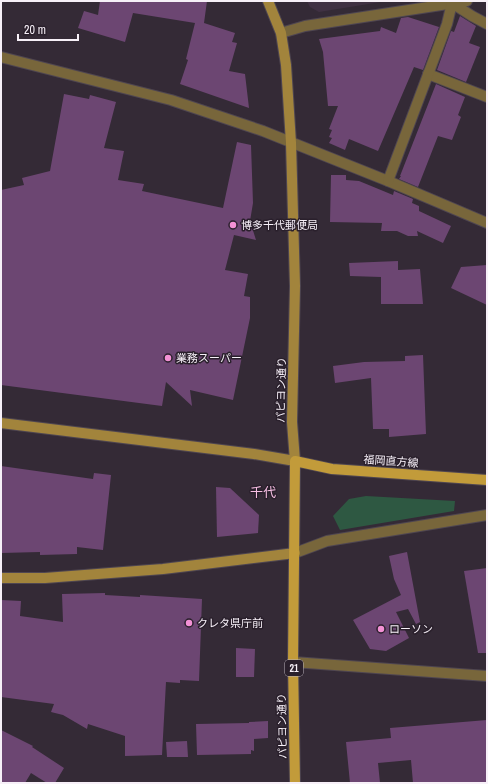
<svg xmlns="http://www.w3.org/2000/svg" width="488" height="784" font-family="'Archivo Narrow','Noto Sans JP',sans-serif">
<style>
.built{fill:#403143}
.green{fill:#2e5842}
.building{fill:#6c4672}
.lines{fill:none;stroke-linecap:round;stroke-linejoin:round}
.street-casing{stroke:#4f4651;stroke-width:12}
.secondary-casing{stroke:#4f4651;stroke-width:12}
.primary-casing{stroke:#4f4651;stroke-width:12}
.street{stroke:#78663b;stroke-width:10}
.secondary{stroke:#a2843c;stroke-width:10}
.primary{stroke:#c29b3a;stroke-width:10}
.poi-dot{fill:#f391d5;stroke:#2a202c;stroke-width:1.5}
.labels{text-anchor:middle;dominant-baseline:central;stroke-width:3;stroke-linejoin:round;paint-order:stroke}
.shield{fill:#2a202c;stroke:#bab2bb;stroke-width:1}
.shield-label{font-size:10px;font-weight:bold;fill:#f7f0f8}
.poi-label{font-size:11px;fill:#f7f0f8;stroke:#2a202c;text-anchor:start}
.street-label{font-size:11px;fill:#f7f0f8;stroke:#2a202c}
.quarter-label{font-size:13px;fill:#f7bfe4;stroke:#2a202c}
</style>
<rect width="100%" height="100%" fill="#342a36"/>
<polygon class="built" points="307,1 387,1 319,12 310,7"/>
<polygon class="green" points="366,496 455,501 454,511 340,530 333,516 349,499"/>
<g class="building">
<polygon points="100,1 207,1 204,23 235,33 232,42 237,43 229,71 245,74 249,108 180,84 188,60 186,59 195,23 133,13 125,42 78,28 84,11 98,15"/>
<polygon points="460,16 476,26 469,43 480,47 466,82 437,70 451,31 454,32"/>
<polygon points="408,17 439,27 423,70 414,67 378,151 349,139 345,150 329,143 332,138 329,137 332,130 329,129 338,106 328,106 323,52 319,39 380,31 381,27 396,33 401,18"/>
<polygon points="436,84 465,97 458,115 461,117 452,140 438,136 418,187 399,179 401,176 400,176"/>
<polygon points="64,94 89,99 90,95 116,102 104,148 124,151 118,180 144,184 142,191 223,208 237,142 251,145 253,203 250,221 256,240 234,235 225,270 248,274 244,296 250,297 250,318 233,400 190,390 192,406 166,382 162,406 1,385 1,190 24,185 22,178 50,171"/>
<polygon points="331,175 346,175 346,180 359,181 393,195 394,191 413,199 412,203 419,206 419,211 451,226 443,243 417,231 418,236 408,236 397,231 381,231 382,223 330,222"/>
<polygon points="398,261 398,270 420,269 423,304 381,304 381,277 350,276 349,263"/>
<polygon points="487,265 487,305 451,288 461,267"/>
<polygon points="423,355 426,434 389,437 389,429 373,429 371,378 335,383 333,366 364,362 405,361 405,356"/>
<polygon points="1,466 93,479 94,473 111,475 103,550 77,547 77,554 40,555 40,552 1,553"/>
<polygon points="216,487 230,488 259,515 258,533 217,537"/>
<polygon points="407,552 420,622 416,624 408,609 396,612 409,638 386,651 370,649 353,620 401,595 394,579 389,556"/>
<polygon points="487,568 487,653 478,653 464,571"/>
<polygon points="105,593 105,595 140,597 140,595 202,599 199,681 180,680 180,683 166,682 162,755 125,756 125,736 88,724 87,729 63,715 51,712 54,704 1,697 1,600 21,601 20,616 63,622 62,594"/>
<polygon points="236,648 255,649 254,677 236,677"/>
<polygon points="487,720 487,783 413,783 411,760 378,763 380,783 350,783 346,742 391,738 390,728"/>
<polygon points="268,721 268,738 254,739 254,751 251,750 251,754 197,755 196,724 249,723 249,722"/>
<polygon points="1,730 33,746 32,747 64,768 55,783 47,783 31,773 25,783 1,783"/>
<polygon points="187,741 188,757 167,757 166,742"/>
</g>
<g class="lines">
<defs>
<g id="street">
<polyline points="281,33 305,26 467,1"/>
<polyline points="1,57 171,100 263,131 388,181 487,223"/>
<polyline points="428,74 487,97"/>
<polyline points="388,181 447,24 452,3 472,16 487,24"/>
<polyline points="295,553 327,541 487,515"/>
<polyline points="293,662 487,676"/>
</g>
<g id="secondary">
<polyline points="1,423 254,454 295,461 292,422 295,286 291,143 286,65 281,33 268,1"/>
<polyline points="1,578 45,578 163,569 295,553"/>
</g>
<polyline id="primary" points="295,783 293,662 295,461 332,469 487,480"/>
</defs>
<use href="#street" class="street-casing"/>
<use href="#secondary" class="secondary-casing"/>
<use href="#primary" class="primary-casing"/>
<use href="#street" class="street"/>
<use href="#secondary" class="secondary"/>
<use href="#primary" class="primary"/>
</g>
<g class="poi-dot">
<circle cx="233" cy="225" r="4"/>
<circle cx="168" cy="358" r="4"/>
<circle cx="189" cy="623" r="4"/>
<circle cx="381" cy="629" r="4"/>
</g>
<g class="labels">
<rect class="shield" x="285" y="660" width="18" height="16" rx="3"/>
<g class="shield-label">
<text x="294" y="668">21</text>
</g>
<g class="poi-label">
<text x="241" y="225">博多千代郵便局</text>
<text x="176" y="358">業務スーパー</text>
<text x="197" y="623">クレタ県庁前</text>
<text x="389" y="629">ローソン</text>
</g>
<g class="street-label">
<text transform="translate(281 390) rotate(-89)">パピヨン通り</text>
<text transform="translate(391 461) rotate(4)">福岡直方線</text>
<text transform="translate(282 726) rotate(-91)">パピヨン通り</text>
</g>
<g class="quarter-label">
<text x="263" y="492">千代</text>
</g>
</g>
<rect width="488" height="784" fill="none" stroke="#f7f0f8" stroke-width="4"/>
<path d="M18 34v6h60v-6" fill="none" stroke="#f7f0f8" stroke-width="2"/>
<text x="24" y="34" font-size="12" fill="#f7f0f8" stroke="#2a202c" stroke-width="3" paint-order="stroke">20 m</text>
</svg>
